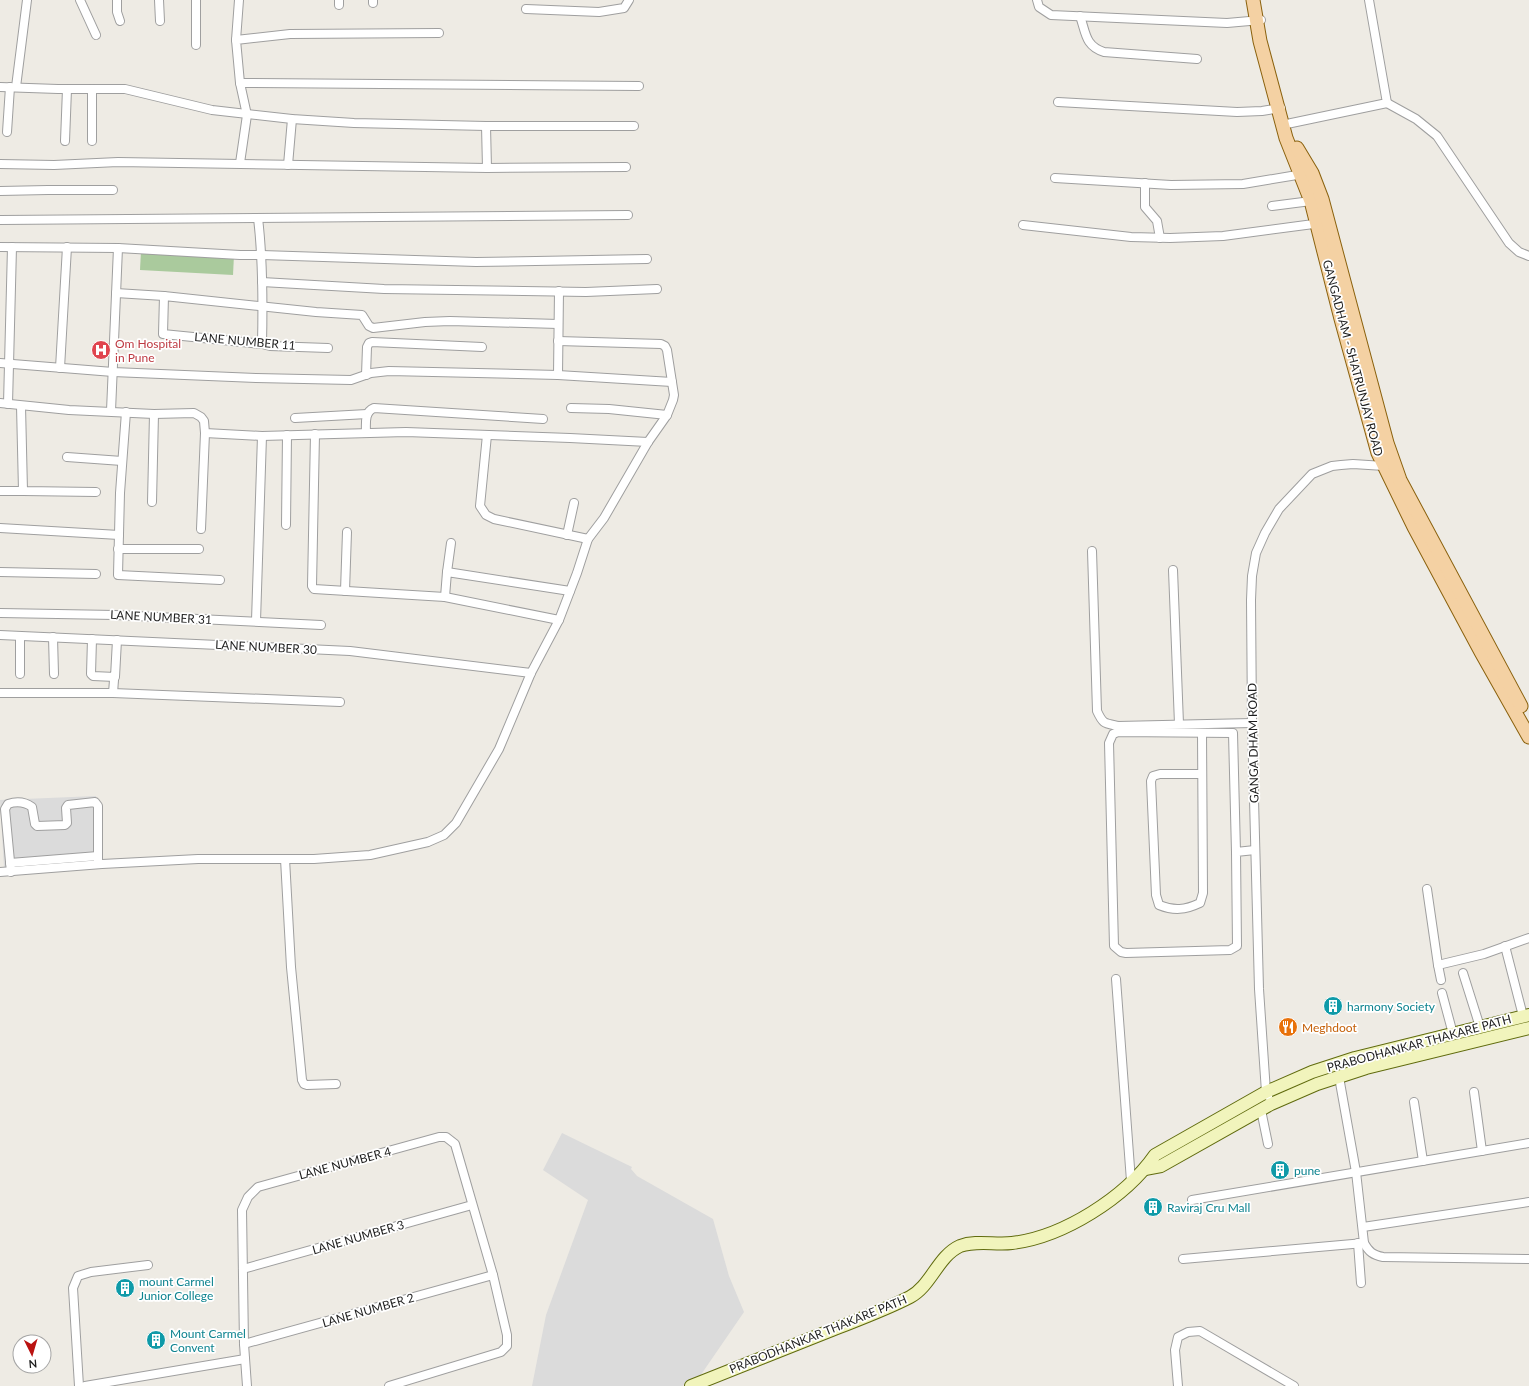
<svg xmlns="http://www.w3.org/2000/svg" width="1529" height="1386" font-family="Lato,sans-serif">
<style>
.residential{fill:#dbdbdb}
.forest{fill:#aaca9d}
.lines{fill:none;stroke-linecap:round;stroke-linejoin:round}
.minor-casing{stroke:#9f9f9f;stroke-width:10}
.secondary-casing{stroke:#606b0e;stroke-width:14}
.primary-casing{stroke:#8a610d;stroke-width:15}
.minor{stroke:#fff;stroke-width:8}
.secondary{stroke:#f1f4bc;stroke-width:12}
.primary{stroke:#f4d1a3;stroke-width:13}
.labels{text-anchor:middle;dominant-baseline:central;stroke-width:3.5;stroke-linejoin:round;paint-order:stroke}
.street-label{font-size:12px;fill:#1e1e1e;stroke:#fff}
.health-label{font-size:12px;fill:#be3a42;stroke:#fff;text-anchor:start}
.culture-label{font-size:12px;fill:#0d838f;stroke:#fff;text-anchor:start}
.food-label{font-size:12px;fill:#c56008;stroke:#fff;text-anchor:start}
</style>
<rect width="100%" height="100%" fill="#eeebe4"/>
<g class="residential">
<polygon points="96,796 102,857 4,867 0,800"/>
<polygon points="562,1133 632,1167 631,1169 637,1176 713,1219 729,1276 744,1312 698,1379 682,1386 532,1386 546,1315 588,1200 543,1170"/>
</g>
<polygon class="forest" points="141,251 234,255 233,275 140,270"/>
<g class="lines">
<defs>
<g id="minor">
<polyline points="80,0 96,35"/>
<polyline points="117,0 117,12 120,21"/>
<polyline points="159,0 160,21"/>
<polyline points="1037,0 1039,7 1051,15 1227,23 1261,20"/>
<polyline points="373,3 373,0"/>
<polyline points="339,5 339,0"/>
<polyline points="526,9 599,12 624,8 629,0"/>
<path d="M1080,16c6,17 5,30 24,36l93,7"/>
<polyline points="236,40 239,0"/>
<polyline points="196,45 196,0"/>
<polyline points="240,83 639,86"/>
<polyline points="0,87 58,89 125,89 212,110 292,119 354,123 486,126 634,126"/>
<polyline points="16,87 27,0"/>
<polyline points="92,89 92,141"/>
<polyline points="1058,102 1237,112 1262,111 1281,108"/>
<polyline points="1387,103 1416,119 1437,136 1509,243 1519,252 1529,256"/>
<polyline points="1282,125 1387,103 1369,0"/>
<polyline points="486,126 487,168"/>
<polyline points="7,132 10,87"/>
<polyline points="65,141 67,89"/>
<polyline points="240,163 247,115 240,83 236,40 290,34 439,33"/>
<polyline points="0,164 54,165 118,162 487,168 626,167"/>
<polyline points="288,165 292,119"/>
<polyline points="1055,178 1171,185 1243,184 1303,174"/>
<polyline points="1145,183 1145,207 1157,221 1160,238"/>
<polyline points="0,191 48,190 113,190"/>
<polyline points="1272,206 1311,201"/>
<path d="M258,218c5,42 5,83 4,126"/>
<polyline points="0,220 628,215"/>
<polyline points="1023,225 1131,237 1170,238 1223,236 1321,223"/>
<polyline points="0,247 118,248 240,255 262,255 476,262 647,259"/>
<polyline points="262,282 384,289 586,292 657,289"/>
<polyline points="116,293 164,296"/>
<polyline points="328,348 270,346 262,344 163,334 164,296 316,312 362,315 369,326 373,328 425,322 450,321 558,324"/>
<polyline points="0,363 113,372 256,378 351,380 371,373 389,371 558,375 672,382"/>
<polyline points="60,368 67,247"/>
<polyline points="366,375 367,347 369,343 372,342 482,347"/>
<polyline points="558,375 559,291"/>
<polyline points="0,403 69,410 154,414 194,413 201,417 204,421 205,433 262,436 406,432 570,438 648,442"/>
<polyline points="8,404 12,247"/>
<polyline points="21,406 23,491 96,492"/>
<polyline points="571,408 609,409 667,415"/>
<polyline points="111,411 118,248"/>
<polyline points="126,412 120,493 118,575 220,580"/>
<polyline points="295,418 367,414"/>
<path d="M366,433c0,-9 -2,-21 8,-25l169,11"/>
<polyline points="315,434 312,586 314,589 445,597 559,620"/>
<polyline points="487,435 480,506 486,515 494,519 588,539"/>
<polyline points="67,457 122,461"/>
<polyline points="0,491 23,491"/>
<polyline points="152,502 154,414"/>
<polyline points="286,525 287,435"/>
<polyline points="0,528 119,535"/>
<polyline points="201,529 205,433"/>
<polyline points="567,535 574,503"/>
<polyline points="118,549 199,549"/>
<path d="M1092,551l5,160c6,13 7,12 21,15l134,-3"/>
<polyline points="1173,570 1179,724"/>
<polyline points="0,572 96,574"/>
<polyline points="447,572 451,543"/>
<polyline points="345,591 347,532"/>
<polyline points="445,597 447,572 570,591"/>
<polyline points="0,613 115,615 321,625"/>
<polyline points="256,621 262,436"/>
<polyline points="0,635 350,651 531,673"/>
<polyline points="20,636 20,674"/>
<polyline points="53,637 54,674"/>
<polyline points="92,639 91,674 93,676 115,677 117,640"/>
<polyline points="0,693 113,693 340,702"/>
<polyline points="113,693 114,680"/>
<path d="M1202,733l1,160 -3,10c-15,7 -26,8 -41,2l-3,-10 -5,-114 2,-5 7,-2h42"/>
<polyline points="1236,852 1233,733 1118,732 1113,734 1109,743 1114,946 1121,952 1126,953 1230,950 1237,946 1236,852 1255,850"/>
<polyline points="285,859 291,967 302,1080 304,1084 307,1085 336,1084"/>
<polyline points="10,863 98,856"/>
<polyline points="0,872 102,864 198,859 314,859 370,855 428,842 444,835 456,823 499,749 531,673 559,620 577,573 588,539 604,518 648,442 667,415 673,400 674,395 667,350 665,346 661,344 558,341"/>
<path d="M11,872l-6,-63 3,-5c9,-3 17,-2 24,3l3,17 2,2 28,-1 2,-2 -1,-15 2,-3 27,-3 3,4v58"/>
<polyline points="1427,889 1438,965 1441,980"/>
<polyline points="1505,946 1523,1016"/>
<polyline points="1438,965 1484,954 1529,938"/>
<polyline points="1463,973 1480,1027"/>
<polyline points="1116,979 1131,1181"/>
<polyline points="1442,993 1453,1034"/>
<polyline points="1339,1077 1356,1172 1364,1243"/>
<polyline points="1474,1092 1482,1151"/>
<polyline points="1268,1096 1266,1092 1259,989 1252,723 1251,600 1252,576 1256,553 1265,533 1279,509 1312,474 1332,466 1341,465 1353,464 1384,466"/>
<polyline points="1414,1102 1423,1161"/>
<polyline points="1261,1110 1268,1144"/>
<polyline points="1192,1200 1529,1143"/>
<polyline points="1363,1227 1529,1202"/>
<polyline points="1358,1243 1361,1283"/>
<path d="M1183,1259l181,-16c5,9 9,12 19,14l146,2"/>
<polyline points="243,1269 472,1205"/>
<polyline points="244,1344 493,1275"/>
<polyline points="79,1386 73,1288 78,1276 91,1272 148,1265"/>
<polyline points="85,1386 245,1359"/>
<polyline points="247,1386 244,1344 242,1210 248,1197 258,1187 439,1137 446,1137 455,1144 493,1275 507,1335 507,1346 501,1352 389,1386"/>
<polyline points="1178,1386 1175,1350 1178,1337 1188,1332 1200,1331 1294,1386"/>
</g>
<g id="secondary">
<polyline points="1145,1169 1161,1166 1271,1104 1317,1084 1366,1068 1529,1028"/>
<path d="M691,1386c47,-19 94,-37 141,-56 25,-10 53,-20 78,-33 21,-11 28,-41 50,-51 16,-6 35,-1 52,-3 51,-6 113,-45 143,-88l111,-63 46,-20 43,-14 174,-43"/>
</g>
<g id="primary">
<polyline points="1253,0 1260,41 1286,138 1311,201 1341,319 1378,453 1414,527 1481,652 1529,737"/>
<polyline points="1297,148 1312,173 1322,199 1387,443 1400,480 1521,706"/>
</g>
</defs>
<use href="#minor" class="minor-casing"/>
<use href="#secondary" class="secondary-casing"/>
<use href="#primary" class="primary-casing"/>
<use href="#minor" class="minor"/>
<use href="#secondary" class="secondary"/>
<use href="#primary" class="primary"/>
</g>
<defs>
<symbol id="hospital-disc" viewBox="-11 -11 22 22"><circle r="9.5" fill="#e0444e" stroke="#fff"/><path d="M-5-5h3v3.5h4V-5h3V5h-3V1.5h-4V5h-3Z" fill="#fff"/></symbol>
<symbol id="building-disc" viewBox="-11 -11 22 22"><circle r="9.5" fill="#0f9aa8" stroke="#fff"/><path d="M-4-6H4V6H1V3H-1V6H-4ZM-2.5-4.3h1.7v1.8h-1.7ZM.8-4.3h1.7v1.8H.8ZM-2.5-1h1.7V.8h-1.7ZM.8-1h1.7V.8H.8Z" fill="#fff"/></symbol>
<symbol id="restaurant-disc" viewBox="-11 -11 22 22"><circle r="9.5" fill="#e8710a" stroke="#fff"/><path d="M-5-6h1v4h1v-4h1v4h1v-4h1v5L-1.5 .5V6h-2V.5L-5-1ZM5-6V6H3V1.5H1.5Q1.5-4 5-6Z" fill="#fff"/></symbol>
</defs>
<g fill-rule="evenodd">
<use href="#hospital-disc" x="90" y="339" width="22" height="22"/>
<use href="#building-disc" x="1322" y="995" width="22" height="22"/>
<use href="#restaurant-disc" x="1277" y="1016" width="22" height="22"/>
<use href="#building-disc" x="1269" y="1159" width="22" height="22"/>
<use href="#building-disc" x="1142" y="1196" width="22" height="22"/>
<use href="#building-disc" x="114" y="1277" width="22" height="22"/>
<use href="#building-disc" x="145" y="1329" width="22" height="22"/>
</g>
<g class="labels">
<g class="street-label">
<text transform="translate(245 341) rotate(5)">LANE NUMBER 11</text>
<text transform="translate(1353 358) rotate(75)">GANGADHAM - SHATRUNJAY ROAD</text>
<text transform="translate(161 617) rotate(3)">LANE NUMBER 31</text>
<text transform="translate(266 647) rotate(3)">LANE NUMBER 30</text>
<text transform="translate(1253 743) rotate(-91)">GANGA DHAM ROAD</text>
<text transform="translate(1419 1043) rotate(-15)">PRABODHANKAR THAKARE PATH</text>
<text transform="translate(345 1163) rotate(-15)">LANE NUMBER 4</text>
<text transform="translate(358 1237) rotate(-16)">LANE NUMBER 3</text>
<text transform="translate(368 1310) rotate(-16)">LANE NUMBER 2</text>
<text transform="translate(818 1334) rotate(-22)">PRABODHANKAR THAKARE PATH</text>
</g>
<g class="health-label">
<text x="115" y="343">Om Hospital<tspan x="115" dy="14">in Pune</tspan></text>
</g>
<g class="culture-label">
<text x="1347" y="1006">harmony Society</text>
<text x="1294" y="1170">pune</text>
<text x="1167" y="1207">Raviraj Cru Mall</text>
<text x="139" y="1281">mount Carmel<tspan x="139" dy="14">Junior College</tspan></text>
<text x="170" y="1333">Mount Carmel<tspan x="170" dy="14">Convent</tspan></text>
</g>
<g class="food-label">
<text x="1302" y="1027">Meghdoot</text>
</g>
</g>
<g transform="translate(32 1354) rotate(175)"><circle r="19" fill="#ffffff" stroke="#a5a5a5"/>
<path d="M0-3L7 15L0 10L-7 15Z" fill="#ba1211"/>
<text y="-6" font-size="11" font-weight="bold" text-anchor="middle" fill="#1e1e1e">N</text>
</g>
</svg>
